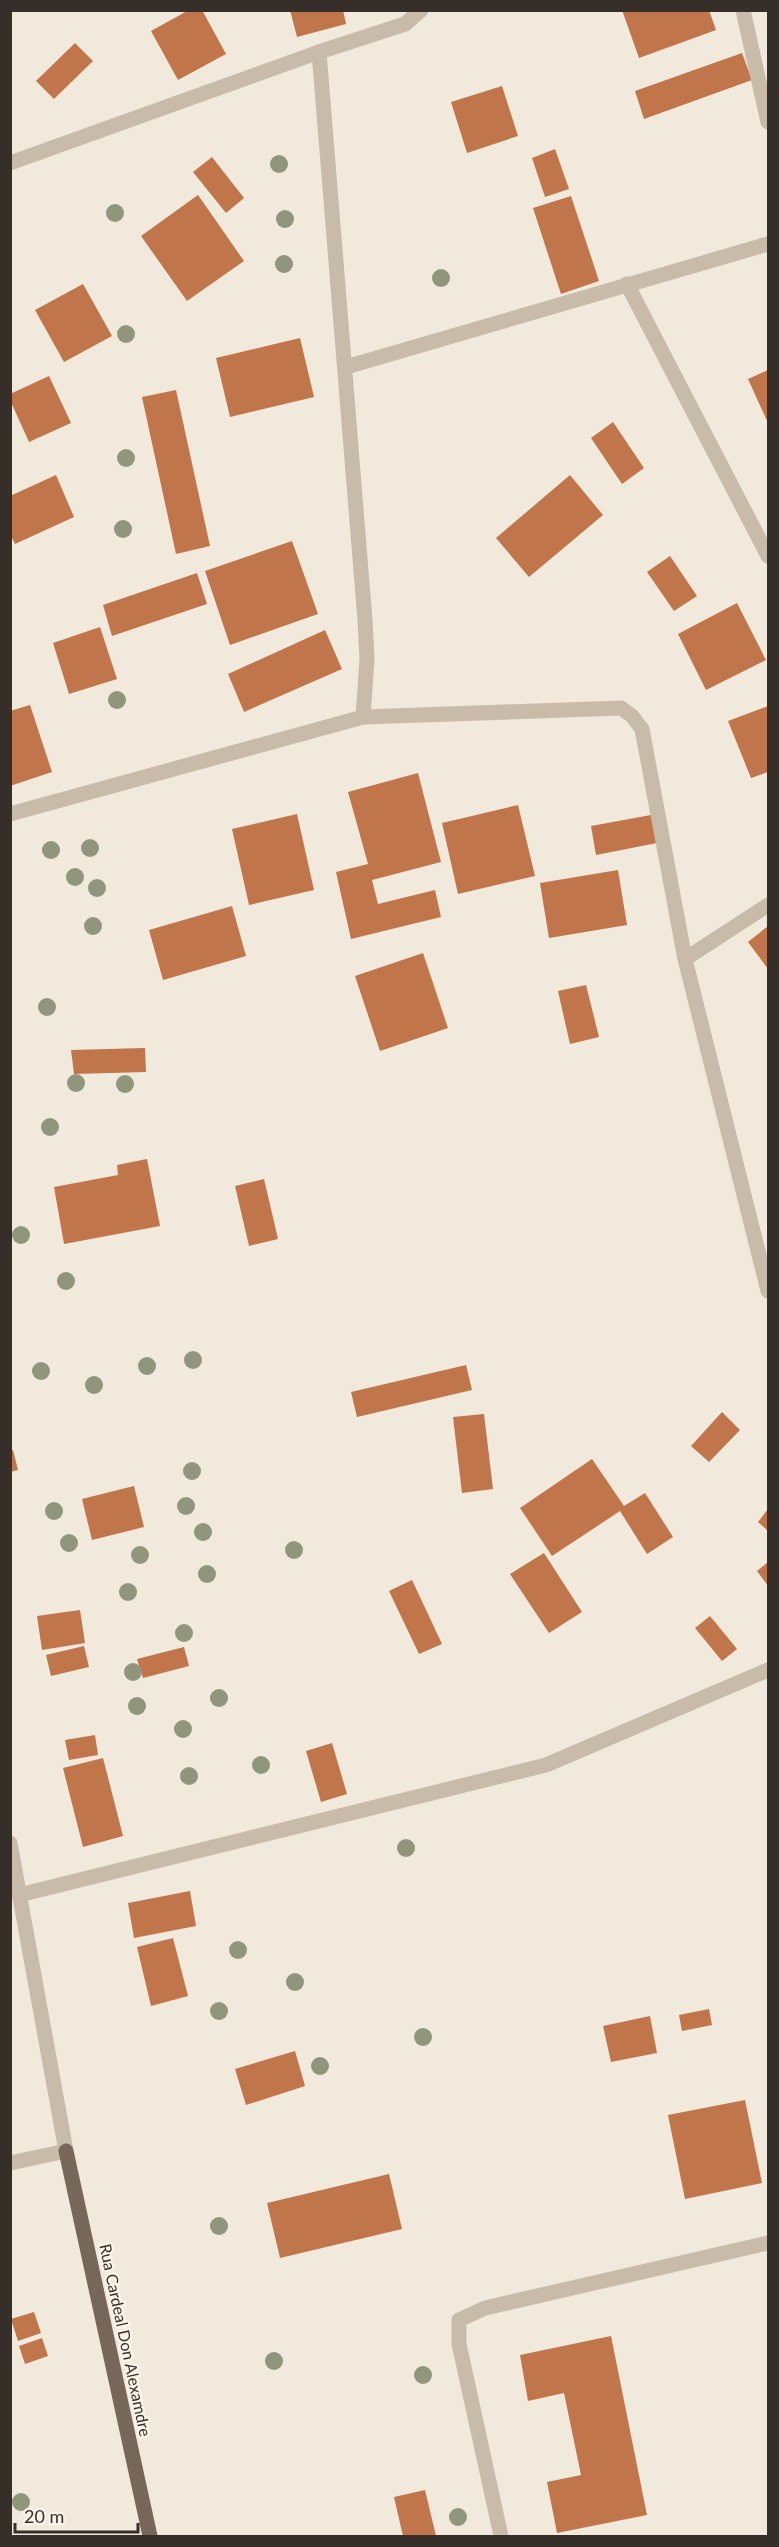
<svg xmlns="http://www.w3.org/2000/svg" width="779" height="2547" font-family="Lato,sans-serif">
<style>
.building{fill:#c0754b}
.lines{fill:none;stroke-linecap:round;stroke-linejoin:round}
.minor{stroke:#c8bba9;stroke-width:15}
.major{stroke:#77675a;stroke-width:15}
.tree{fill:#90967c}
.labels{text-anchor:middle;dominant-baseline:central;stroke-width:5;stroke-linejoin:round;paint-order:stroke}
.street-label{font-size:16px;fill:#362e28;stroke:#f9f3e8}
</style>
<rect width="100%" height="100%" fill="#f1e9dc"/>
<g class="building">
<polygon points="189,10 202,10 226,54 178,80 151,31"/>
<polygon points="290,10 343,10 346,24 297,37"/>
<polygon points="622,10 709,10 716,30 639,58"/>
<polygon points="75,43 93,61 54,99 36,81"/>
<polygon points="742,53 752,80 644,119 635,91"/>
<polygon points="502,86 518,136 467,153 451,102"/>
<polygon points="555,149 569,189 545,197 532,158"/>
<polygon points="212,157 244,198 226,213 193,172"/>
<polygon points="198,195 244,261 187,301 141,236"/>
<polygon points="571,196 599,281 561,294 533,208"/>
<polygon points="83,284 112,336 64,362 35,310"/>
<polygon points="300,338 314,397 230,417 216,358"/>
<polygon points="768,370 768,423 748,379"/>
<polygon points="49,376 71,423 29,442 10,400 10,394"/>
<polygon points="176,390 210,546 176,554 142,397"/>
<polygon points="613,422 644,468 622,484 591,438"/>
<polygon points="56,475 74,517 15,544 10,534 10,496"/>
<polygon points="570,475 603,515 529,577 496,538"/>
<polygon points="292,541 318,614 230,645 205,571"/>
<polygon points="670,556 697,596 674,611 647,572"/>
<polygon points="197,573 207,604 112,636 103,605"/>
<polygon points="737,603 766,660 706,690 678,634"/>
<polygon points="100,627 117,679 69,694 53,643"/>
<polygon points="325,630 342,669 244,712 228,674"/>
<polygon points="30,705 52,772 10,786 10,711"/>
<polygon points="768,706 768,772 751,778 728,721"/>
<polygon points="418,773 441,862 372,880 378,904 435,890 441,917 351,939 336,872 368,864 348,792"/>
<polygon points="518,805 535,876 458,894 442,823"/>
<polygon points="297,814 314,890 249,905 232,829"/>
<polygon points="651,815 657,843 596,855 591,826"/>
<polygon points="618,870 627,925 549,938 540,883"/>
<polygon points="232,906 246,956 163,980 149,930"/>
<polygon points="768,926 768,969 748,942"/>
<polygon points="423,953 448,1028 380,1051 355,976"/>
<polygon points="586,985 599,1037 570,1044 558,991"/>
<polygon points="145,1048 146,1072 74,1074 71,1050"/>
<polygon points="147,1159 160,1226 64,1244 54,1187 118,1175 117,1165"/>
<polygon points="264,1179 278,1239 249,1246 235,1186"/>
<polygon points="466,1365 472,1390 357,1417 351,1392"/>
<polygon points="722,1412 740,1430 709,1462 691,1446"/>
<polygon points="484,1414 493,1489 462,1493 453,1417"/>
<polygon points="10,1450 13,1450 18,1470 10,1472"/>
<polygon points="592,1459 624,1506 645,1493 673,1537 647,1554 620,1511 552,1556 520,1508"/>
<polygon points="134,1486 144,1527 92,1540 82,1499"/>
<polygon points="768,1509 768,1531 758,1522"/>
<polygon points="544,1553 582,1612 549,1633 510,1574"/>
<polygon points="768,1562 768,1586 757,1571"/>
<polygon points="412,1580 442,1644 419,1654 389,1591"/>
<polygon points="80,1610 85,1643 42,1650 37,1616"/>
<polygon points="710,1616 737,1649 722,1661 695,1628"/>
<polygon points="84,1646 89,1667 51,1676 46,1655"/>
<polygon points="184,1647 189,1666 143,1678 137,1659"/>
<polygon points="95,1735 98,1755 69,1760 65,1740"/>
<polygon points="332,1743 347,1794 321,1802 306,1751"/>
<polygon points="103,1758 123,1836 83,1847 63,1768"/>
<polygon points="190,1891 196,1926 134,1938 128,1903"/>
<polygon points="173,1938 188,1996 151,2006 137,1947"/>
<polygon points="709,2009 712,2025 682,2031 679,2015"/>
<polygon points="650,2016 657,2053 611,2062 603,2026"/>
<polygon points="295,2051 305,2086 246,2105 235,2069"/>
<polygon points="745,2100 762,2183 685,2199 668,2115"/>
<polygon points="389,2174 402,2229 280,2258 267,2203"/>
<polygon points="34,2312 41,2333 18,2341 11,2319"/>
<polygon points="611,2336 647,2515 557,2533 547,2482 581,2475 564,2393 528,2401 520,2355"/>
<polygon points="42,2338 48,2356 25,2364 19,2346"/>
<polygon points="425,2490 436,2536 403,2536 394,2497"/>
</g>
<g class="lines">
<g class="minor">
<polyline points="743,10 768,122"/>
<polyline points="10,163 319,52 405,24 421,10"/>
<polyline points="627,284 768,556"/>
<polyline points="346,367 768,244"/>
<polyline points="363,717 621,708 632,716 642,729 685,959"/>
<polyline points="10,814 363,717 367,659 365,620 319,52"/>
<polyline points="768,905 685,959 768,1291"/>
<polyline points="10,1843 66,2151 10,2163"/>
<polyline points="19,1895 546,1765 768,1670"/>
<polyline points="501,2536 459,2344 459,2320 485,2308 768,2243"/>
</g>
<polyline class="major" points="66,2151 150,2536"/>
</g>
<g class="tree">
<circle cx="279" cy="164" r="9"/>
<circle cx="115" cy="213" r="9"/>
<circle cx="285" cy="219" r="9"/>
<circle cx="284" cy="264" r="9"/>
<circle cx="441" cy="278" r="9"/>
<circle cx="126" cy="334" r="9"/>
<circle cx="126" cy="458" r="9"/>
<circle cx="123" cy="529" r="9"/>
<circle cx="117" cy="700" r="9"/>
<circle cx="90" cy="848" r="9"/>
<circle cx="51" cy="850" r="9"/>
<circle cx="75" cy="877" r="9"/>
<circle cx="97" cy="888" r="9"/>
<circle cx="93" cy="926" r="9"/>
<circle cx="47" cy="1007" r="9"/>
<circle cx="76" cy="1083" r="9"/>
<circle cx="125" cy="1084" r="9"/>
<circle cx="50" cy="1127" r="9"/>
<circle cx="21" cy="1235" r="9"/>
<circle cx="66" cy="1281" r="9"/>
<circle cx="193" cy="1360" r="9"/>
<circle cx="147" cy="1366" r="9"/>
<circle cx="41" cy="1371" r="9"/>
<circle cx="94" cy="1385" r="9"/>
<circle cx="192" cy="1471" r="9"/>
<circle cx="186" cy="1506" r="9"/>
<circle cx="54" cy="1511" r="9"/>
<circle cx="203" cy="1532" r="9"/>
<circle cx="69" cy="1543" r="9"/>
<circle cx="294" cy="1550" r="9"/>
<circle cx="140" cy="1555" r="9"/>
<circle cx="207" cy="1574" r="9"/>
<circle cx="128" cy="1592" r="9"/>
<circle cx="184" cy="1633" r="9"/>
<circle cx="133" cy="1672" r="9"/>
<circle cx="219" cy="1698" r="9"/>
<circle cx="137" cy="1706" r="9"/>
<circle cx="183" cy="1729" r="9"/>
<circle cx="261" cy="1765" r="9"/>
<circle cx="189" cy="1776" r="9"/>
<circle cx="406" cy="1848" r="9"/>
<circle cx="238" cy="1950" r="9"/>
<circle cx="295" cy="1982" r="9"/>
<circle cx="219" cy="2011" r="9"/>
<circle cx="423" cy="2037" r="9"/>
<circle cx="320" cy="2066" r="9"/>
<circle cx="219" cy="2226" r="9"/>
<circle cx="274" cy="2361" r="9"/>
<circle cx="423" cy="2375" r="9"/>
<circle cx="21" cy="2502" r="9"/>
<circle cx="458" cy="2517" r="9"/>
</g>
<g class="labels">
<g class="street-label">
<text transform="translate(126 2340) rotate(78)">Rua Cardeal Don Alexamdre</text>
</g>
</g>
<rect width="779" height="2547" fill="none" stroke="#362e28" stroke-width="24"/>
<path d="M15 2523v9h123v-9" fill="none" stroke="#362e28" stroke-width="3"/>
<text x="24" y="2523" font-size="18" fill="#362e28" stroke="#f9f3e8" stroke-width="4.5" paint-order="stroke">20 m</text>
</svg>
